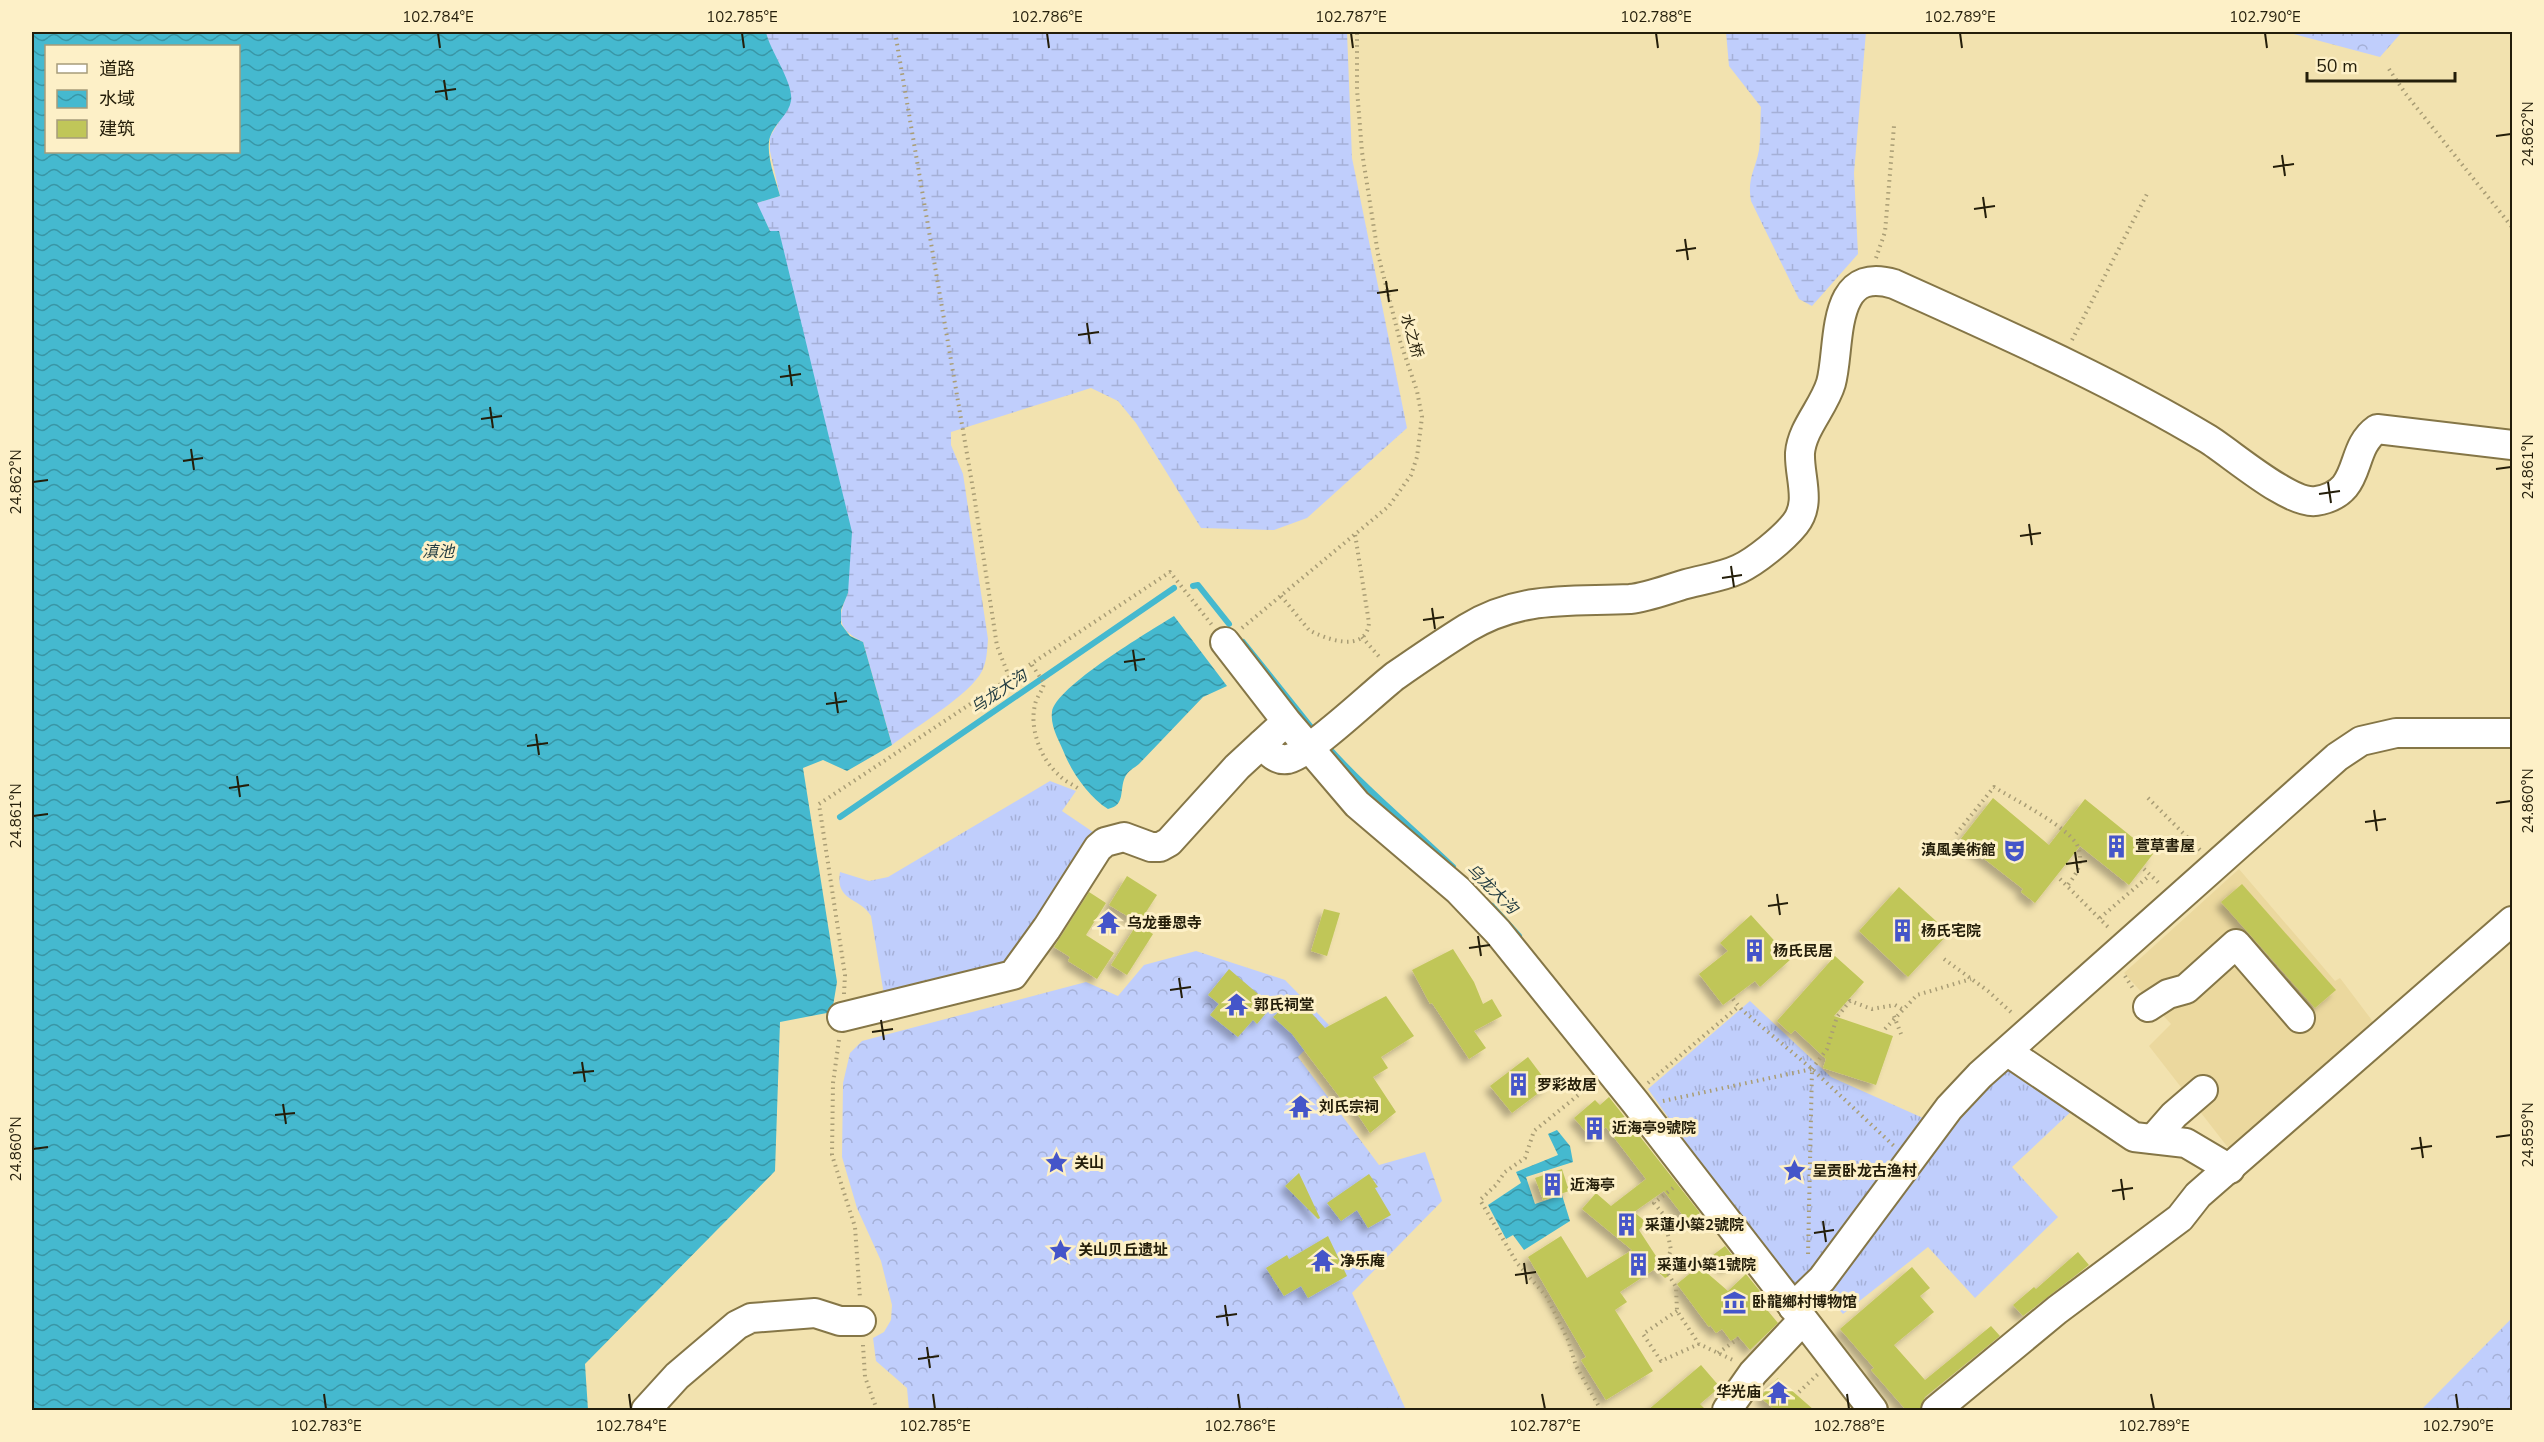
<svg xmlns="http://www.w3.org/2000/svg" width="2544" height="1442" font-family="'Nunito Sans','Noto Sans SC',sans-serif">
<style>
.built{fill:#ebd89e}
.grass{fill:url(#grass-tufts)}
.forest{fill:url(#forest-crowns)}
.wetland{fill:url(#wetland-marsh)}
.water{fill:url(#water-waves);fill-rule:evenodd}
.lines{fill:none;stroke-linecap:round;stroke-linejoin:round}
.stream{stroke:#45b9cf;stroke-width:6}
.building{fill:#c0c659;filter:url(#shadow)}
.minor-casing{stroke:#857647;stroke-width:32}
.path{stroke:#a99d75;stroke-width:4;stroke-dasharray:1.5 4.5;stroke-linecap:butt}
.minor{stroke:#fff;stroke-width:28}
.ticks{fill:none;stroke:#241e0a;stroke-width:2}
.labels{text-anchor:middle;dominant-baseline:central;stroke-width:6;stroke-linejoin:round;paint-order:stroke}
.street-label{font-size:15px;fill:#241e0a;stroke:#fdf0c7}
.poi-label{font-size:15px;font-weight:bold;fill:#241e0a;stroke:#fdf0c7;text-anchor:start}
.water-label{font-size:16px;font-style:italic;fill:#253e43;stroke:#fdf0c7}
.neatline{fill:none;stroke:#241e0a;stroke-width:2}
.ticks-label{font-size:15px;text-anchor:middle;fill:#241e0a}
</style>
<defs>
<pattern id="grass-tufts" width="24" height="20" patternUnits="userSpaceOnUse" patternTransform="scale(1.5)"><rect width="24" height="20" fill="#c0cefc"/><path d="M3 7l-1-3M5 7V3M7 7l1-3M15 17l-1-3M17 17v-4M19 17l1-3" fill="none" stroke="#a5b0d7"/></pattern>
<pattern id="forest-crowns" width="20" height="18" patternUnits="userSpaceOnUse" patternTransform="scale(1.5)"><rect width="20" height="18" fill="#c0cefc"/><path d="M2 6a3 3 0 1 1 6 0M12 15a3 3 0 1 1 6 0" fill="none" stroke="#a5b0d7"/></pattern>
<pattern id="wetland-marsh" width="20" height="14" patternUnits="userSpaceOnUse" patternTransform="scale(1.5)"><rect width="20" height="14" fill="#c0cefc"/><path d="M1 5h8M5 5V1M11 12h8M15 12V8" fill="none" stroke="#a5b0d7"/></pattern>
<pattern id="water-waves" width="16" height="10" patternUnits="userSpaceOnUse" patternTransform="scale(1.5)"><rect width="16" height="10" fill="#45b9cf"/><path d="M0 5q4-4 8 0t8 0" fill="none" stroke="#3996a6"/></pattern>
<filter id="shadow"><feDropShadow dx="-5.5" dy="5.5" stdDeviation="3" flood-color="#0004"/></filter>
</defs>
<rect width="100%" height="100%" fill="#f2e2af"/>
<polygon class="built" points="2239,869 2335,981 2340,978 2377,1027 2233,1154 2149,1046 2171,1024 2124,973"/>
<g class="grass">
<path d="M1050,781l26,10 -14,20 34,23 -79,131 -132,36 -14,-85c-11,-19 -36,-14 -31,-44l29,9 19,-4z"/>
<polygon points="1750,1001 1831,1077 1932,1122 1795,1296 1648,1089"/>
<polygon points="2012,1064 2076,1107 2012,1167 2058,1217 1975,1298 1928,1247 1843,1314 1820,1289 1949,1123"/>
</g>
<g class="forest">
<polygon points="2286,32 2402,32 2380,57"/>
<polygon points="1196,951 1285,980 1329,1025 1298,1057 1379,1165 1425,1152 1442,1201 1352,1293 1406,1410 909,1410 907,1388 876,1361 873,1338 884,1332 891,1320 892,1305 881,1261 857,1208 842,1157 843,1083 850,1053 862,1041 1086,982 1118,996 1144,965"/>
<polygon points="2512,1318 2512,1410 2421,1410"/>
</g>
<g class="wetland">
<path d="M766,32h581l5,126 55,270 -100,90 -33,12 -73,-2 -65,-105 -18,-22 -27,-13 -140,44v13l12,29 25,165c-1,12 -1,22 -6,32 -11,23 -68,57 -90,74l-29,-103c-26,-13 -26,-24 -15,-49l-69,-362h-9l-14,-28 24,-7 -10,-45v-14l21,-36 -22,-57z"/>
<path d="M1726,32h140l-12,141 4,81 -46,52 -13,-7 -48,-98c-4,-23 4,-30 8,-51 2,-14 1,-29 2,-43l-32,-41z"/>
</g>
<g class="water">
<path d="M32,32h734c4,19 28,51 25,69 -2,13 -17,23 -21,36 -5,17 6,43 10,59l-23,7 13,28h9l73,301 -4,61 -7,17v14l9,12 13,6 29,103 -45,26 -24,-11 -20,8 34,214 -5,30 -52,10 -5,149 -190,193 3,46h-556zM46,46h192v106h-192z"/>
<path d="M1174,616l53,70 -24,11 -64,67c-5,4 -11,7 -14,13 -6,13 1,28 -17,32 -18,-11 -35,-35 -43,-54 -5,-13 -15,-28 -13,-43 3,-25 98,-81 122,-96z"/>
<polygon points="1557,1130 1570,1146 1573,1162 1526,1177 1535,1204 1562,1195 1570,1221 1524,1250 1513,1235 1506,1239 1488,1205 1521,1183 1516,1172 1558,1155 1548,1134"/>
</g>
<g class="lines">
<g class="stream">
<polyline points="1193,586 1198,585 1229,624"/>
<polyline points="1243,642 1315,732"/>
<path d="M1326,745c39,44 84,81 127,122"/>
<polyline points="840,817 1174,588"/>
<polyline points="1492,906 1519,936"/>
</g>
</g>
<g class="building">
<polygon points="1993,798 2049,845 2085,799 2153,854 2129,885 2080,846 2035,903 2021,892 2023,889 1960,840"/>
<polygon points="1127,876 1157,895 1139,923 1109,905"/>
<polygon points="2242,884 2336,990 2315,1008 2221,902"/>
<polygon points="1899,887 1949,933 1908,977 1859,931"/>
<polygon points="1089,892 1106,903 1086,935 1114,953 1097,979 1068,961 1070,957 1054,947"/>
<polygon points="1324,909 1340,913 1327,956 1311,951"/>
<polygon points="1751,915 1791,959 1760,987 1755,981 1723,1005 1699,974 1728,951 1720,943"/>
<polygon points="1137,924 1153,934 1127,975 1111,965"/>
<polygon points="1453,949 1474,982 1483,1004 1492,999 1502,1016 1474,1031 1486,1048 1469,1059 1432,1003 1430,1004 1412,970"/>
<polygon points="1835,956 1864,982 1834,1016 1893,1036 1876,1085 1823,1068 1826,1059 1795,1030 1791,1034 1777,1021"/>
<polygon points="1229,969 1272,1006 1257,1024 1253,1020 1238,1037 1210,1015 1219,1004 1208,995"/>
<polygon points="1296,996 1325,1028 1386,996 1414,1036 1381,1057 1388,1068 1373,1077 1396,1112 1370,1133 1348,1100 1344,1103 1292,1034 1273,1017"/>
<polygon points="1528,1057 1549,1085 1512,1113 1490,1086"/>
<polygon points="1609,1097 1700,1213 1688,1222 1664,1191 1634,1212 1646,1222 1639,1230 1669,1276 1665,1278 1655,1269 1620,1292 1627,1302 1615,1310 1653,1371 1606,1400 1581,1360 1586,1357 1528,1257 1561,1236 1587,1278 1632,1250 1582,1209 1596,1193 1611,1206 1646,1179 1606,1127 1592,1139 1574,1118 1595,1100 1600,1105"/>
<polygon points="1562,1169 1569,1191 1543,1200 1535,1178"/>
<polygon points="1299,1173 1320,1218 1318,1219 1285,1186"/>
<polygon points="1369,1174 1378,1187 1375,1188 1391,1215 1368,1228 1357,1210 1341,1221 1327,1203"/>
<polygon points="1328,1236 1347,1276 1308,1298 1301,1286 1284,1296 1266,1268 1287,1255 1289,1259"/>
<polygon points="1725,1246 1736,1260 1725,1269 1713,1255"/>
<polygon points="2078,1252 2089,1265 2023,1316 2013,1305 2034,1287 2036,1289"/>
<polygon points="1699,1266 1728,1291 1746,1274 1773,1307 1768,1311 1778,1323 1750,1350 1738,1336 1731,1341 1722,1329 1716,1333 1710,1325 1709,1327 1677,1284"/>
<polygon points="1912,1267 1930,1288 1920,1296 1934,1312 1894,1345 1925,1380 1991,1326 2000,1336 1925,1397 1920,1410 1906,1410 1871,1370 1874,1368 1840,1329"/>
<polygon points="1701,1365 1720,1387 1700,1404 1706,1410 1648,1410"/>
<polygon points="1778,1378 1790,1389 1814,1410 1775,1410 1760,1397"/>
</g>
<g class="lines">
<defs>
<g id="minor">
<polyline points="1225,642 1287,722 1357,804 1458,890 1498,932 1635,1102 1873,1410"/>
<path d="M1262,744c7,8 14,17 26,15 22,-5 85,-66 107,-83 23,-16 48,-33 72,-48 55,-33 103,-26 163,-29 19,-2 38,-10 56,-15 18,-5 36,-7 53,-15 17,-8 44,-30 56,-45 17,-21 4,-47 5,-71 2,-25 24,-46 31,-70 10,-36 -2,-119 63,-99 106,48 214,95 314,155 24,15 82,66 108,62 49,-8 31,-51 61,-72l135,16"/>
<polyline points="2148,1007 2168,994 2186,989 2236,944 2300,1018"/>
<polyline points="842,1017 1013,975 1047,928 1098,848 1105,842 1124,837 1151,847 1160,847 1169,842 1237,767 1276,731"/>
<polyline points="2008,1052 2134,1137 2186,1143 2230,1169"/>
<polyline points="2153,1139 2174,1115 2203,1090"/>
<polyline points="1793,1307 1822,1279 1949,1108 1980,1075 2337,757 2361,741 2396,733 2512,733"/>
<polyline points="646,1410 677,1376 737,1325 751,1318 815,1313 840,1321 861,1321"/>
<polyline points="1727,1410 1753,1373 1803,1320"/>
<polyline points="1936,1410 2057,1310 2180,1218 2198,1195 2512,921"/>
</g>
</defs>
<use href="#minor" class="minor-casing"/>
<g class="path">
<polyline points="895,32 974,495 997,646 1010,679"/>
<polyline points="2389,69 2405,93 2512,227"/>
<polyline points="1876,258 1885,232 1894,126"/>
<polyline points="2072,340 2148,192"/>
<path d="M1281,596l28,34c16,9 57,24 60,-7l-14,-89"/>
<polyline points="1242,628 1389,506 1411,475 1417,457 1422,417 1417,391 1400,341 1378,254 1362,152 1357,89 1357,32"/>
<polyline points="1362,637 1381,659"/>
<path d="M1032,665l12,18c-1,8 -8,14 -9,22 -6,23 6,55 24,70 5,6 13,9 20,14"/>
<polyline points="2148,798 2200,850"/>
<path d="M1956,834l38,-47c19,12 77,41 84,60 6,16 -2,28 -11,39"/>
<polyline points="2144,869 2161,885"/>
<polyline points="2060,879 2110,929"/>
<polyline points="2100,918 2150,875"/>
<polyline points="1944,959 1988,991 2013,1014"/>
<polyline points="2125,976 2134,990"/>
<polyline points="844,994 845,975 819,804 1170,572 1212,625"/>
<polyline points="1733,999 1742,1010 1812,1069 1894,1146"/>
<polyline points="1894,1016 1901,1034"/>
<polyline points="1885,1029 1917,995 1971,979"/>
<polyline points="839,1040 833,1083 832,1155 855,1227 860,1298"/>
<polyline points="1812,1069 1827,1049 1837,1017 1850,1001 1872,1009 1895,1005 1902,1009"/>
<polyline points="1648,1083 1739,1006"/>
<polyline points="1592,1084 1534,1131 1525,1158 1505,1172 1496,1185 1480,1200 1517,1263 1547,1297 1568,1340 1576,1366 1601,1410"/>
<polyline points="1663,1101 1812,1069 1808,1257"/>
<polyline points="1611,1132 1622,1122"/>
<polyline points="1673,1188 1654,1203 1664,1215 1671,1250 1664,1267 1676,1287 1677,1311 1699,1344 1735,1361"/>
<polyline points="1677,1311 1643,1334 1661,1361 1699,1344"/>
<polyline points="863,1345 865,1377 877,1410"/>
<polyline points="1718,1353 1739,1338"/>
<polyline points="1799,1392 1818,1374"/>
</g>
<use href="#minor" class="minor"/>
</g>
<path class="ticks" d="M438,33l2,15M742,33l2,15M1047,33l2,15M1351,33l2,15M1656,33l2,15M1960,33l2,15M2265,33l2,15M444,80l3,20M435,92l21,-3M2496,136l15,-2M2282,155l3,21M2273,167l21,-3M1983,197l3,21M1974,209l21,-3M1685,239l3,21M1676,251l20,-3M1386,281l3,21M1377,293l21,-3M1087,323l3,21M1078,335l21,-3M789,365l3,21M780,377l21,-3M490,407l3,21M481,419l21,-3M191,449l3,21M183,461l20,-3M2496,469l15,-2M33,482l15,-2M2328,482l3,21M2319,494l21,-3M2029,524l3,21M2020,536l21,-3M1731,566l3,21M1722,578l20,-3M1432,608l3,21M1423,620l21,-3M1133,650l3,21M1124,662l21,-3M835,692l3,21M826,704l21,-3M536,734l3,21M527,746l21,-3M237,776l3,21M229,788l20,-3M2496,803l15,-2M2374,810l3,21M33,816l15,-2M2365,822l21,-3M2075,852l3,21M2066,864l21,-3M1777,894l3,21M1768,906l20,-3M1478,936l3,20M1469,948l21,-3M1179,978l3,20M1170,990l21,-3M881,1020l3,20M872,1032l21,-3M582,1062l3,20M573,1073l21,-2M283,1104l3,20M275,1115l20,-2M2420,1137l3,21M2496,1137l15,-2M33,1149l15,-2M2411,1149l21,-3M2121,1179l3,21M2112,1191l21,-3M1823,1221l3,21M1814,1233l20,-3M1524,1263l3,21M1515,1275l21,-3M1225,1305l3,21M1216,1317l21,-3M927,1347l3,21M918,1359l21,-3M324,1394l2,15M629,1394l2,15M933,1394l2,15M1238,1394l2,15M1542,1394l3,15M1847,1394l2,15M2151,1394l3,15M2456,1394l2,15"/>
<defs>
<symbol id="building-bare" viewBox="-9 -9 18 18"><path d="M-4-6H4V6H1V3H-1V6H-4ZM-2.5-4.3h1.7v1.8h-1.7ZM.8-4.3h1.7v1.8H.8ZM-2.5-1h1.7V.8h-1.7ZM.8-1h1.7V.8H.8Z" fill="#4555c9" stroke="#fdf0c7" stroke-width="2.5" paint-order="stroke"/></symbol>
<symbol id="theatre-bare" viewBox="-9 -9 18 18"><path d="M-5-5.5Q0-4 5-5.5V0Q5 5 0 6Q-5 5-5 0ZM-3.3-2.5H-1v1.5H-3.3ZM1-2.5H3.3v1.5H1ZM-2.8 1Q0 5.5 2.8 1Z" fill="#4555c9" stroke="#fdf0c7" stroke-width="2.5" paint-order="stroke"/></symbol>
<symbol id="temple-bare" viewBox="-9 -9 18 18"><path d="M0-6L5-2H3V0L6.5 2.5H4V6H1.5V3h-3V6H-4V2.5H-6.5L-3 0V-2H-5Z" fill="#4555c9" stroke="#fdf0c7" stroke-width="2.5" paint-order="stroke"/></symbol>
<symbol id="sight-bare" viewBox="-9 -9 18 18"><path d="M0-6L1.8-2.2L6-1.7L2.9 1.2L3.7 5.4L0 3.3L-3.7 5.4L-2.9 1.2L-6-1.7L-1.8-2.2Z" fill="#4555c9" stroke="#fdf0c7" stroke-width="2.5" paint-order="stroke"/></symbol>
<symbol id="museum-bare" viewBox="-9 -9 18 18"><path d="M0-6L6-3V-2H-6V-3ZM-5-1h2V3h-2ZM-1-1h2V3h-2ZM3-1h2V3H3ZM-6 4H6V6H-6Z" fill="#4555c9" stroke="#fdf0c7" stroke-width="2.5" paint-order="stroke"/></symbol>
</defs>
<g fill-rule="evenodd">
<use href="#building-bare" x="2100" y="830" width="33" height="33"/>
<use href="#theatre-bare" x="1998" y="834" width="33" height="33"/>
<use href="#temple-bare" x="1092" y="906" width="33" height="33"/>
<use href="#building-bare" x="1886" y="914" width="33" height="33"/>
<use href="#building-bare" x="1738" y="934" width="33" height="33"/>
<use href="#temple-bare" x="1220" y="988" width="33" height="33"/>
<use href="#building-bare" x="1502" y="1068" width="33" height="33"/>
<use href="#temple-bare" x="1284" y="1090" width="33" height="33"/>
<use href="#building-bare" x="1578" y="1112" width="33" height="33"/>
<use href="#sight-bare" x="1040" y="1146" width="33" height="33"/>
<use href="#sight-bare" x="1778" y="1154" width="33" height="33"/>
<use href="#building-bare" x="1536" y="1168" width="33" height="33"/>
<use href="#building-bare" x="1610" y="1208" width="33" height="33"/>
<use href="#sight-bare" x="1044" y="1234" width="33" height="33"/>
<use href="#temple-bare" x="1306" y="1244" width="33" height="33"/>
<use href="#building-bare" x="1622" y="1248" width="33" height="33"/>
<use href="#museum-bare" x="1718" y="1286" width="33" height="33"/>
<use href="#temple-bare" x="1762" y="1376" width="33" height="33"/>
</g>
<g class="labels">
<g class="street-label">
<text transform="translate(1412 336) rotate(74)">水之桥</text>
</g>
<g class="poi-label">
<text x="2135" y="846">萱草書屋</text>
<text x="1996" y="850" text-anchor="end">滇風美術館</text>
<text x="1127" y="923">乌龙垂恩寺</text>
<text x="1921" y="931">杨氏宅院</text>
<text x="1773" y="951">杨氏民居</text>
<text x="1254" y="1005">郭氏祠堂</text>
<text x="1537" y="1085">罗彩故居</text>
<text x="1319" y="1107">刘氏宗祠</text>
<text x="1612" y="1128">近海亭9號院</text>
<text x="1074" y="1163">关山</text>
<text x="1812" y="1171">呈贡卧龙古渔村</text>
<text x="1570" y="1185">近海亭</text>
<text x="1645" y="1225">采蓮小築2號院</text>
<text x="1078" y="1250">关山贝丘遗址</text>
<text x="1340" y="1261">净乐庵</text>
<text x="1657" y="1265">采蓮小築1號院</text>
<text x="1752" y="1302">卧龍鄉村博物馆</text>
<text x="1761" y="1392" text-anchor="end">华光庙</text>
</g>
<g class="water-label">
<text x="438" y="552">滇池</text>
<text transform="translate(999 692) rotate(-34)">乌龙大沟</text>
<text transform="translate(1492 889) rotate(44)">乌龙大沟</text>
</g>
</g>
<rect width="2544" height="1442" fill="none" stroke="#fdf0c7" stroke-width="66"/>
<rect x="45" y="45" width="195" height="108" fill="#fdf0c7" stroke="#a69c7b" stroke-width="1.5"/>
<rect x="57" y="64" width="30" height="9" fill="#ffffff" stroke="#a69c7b" stroke-width="1.5"/>
<text x="99" y="75" font-size="18" fill="#241e0a">道路</text>
<rect x="57" y="90" width="30" height="18" fill="url(#water-waves)" stroke="#a69c7b" stroke-width="1.5"/>
<text x="99" y="105" font-size="18" fill="#241e0a">水域</text>
<rect x="57" y="120" width="30" height="18" fill="#c0c659" stroke="#a69c7b" stroke-width="1.5"/>
<text x="99" y="135" font-size="18" fill="#241e0a">建筑</text>
<path d="M2307 72v9h148v-9" fill="none" stroke="#241e0a" stroke-width="3"/>
<text x="2316" y="72" font-size="18" fill="#241e0a" stroke="#fdf0c7" stroke-width="4.5" paint-order="stroke">50 m</text>
<rect x="33" y="33" width="2478" height="1376" class="neatline"/>
<g class="ticks-label">
<text x="438" y="22">102.784°E</text>
<text x="742" y="22">102.785°E</text>
<text x="1047" y="22">102.786°E</text>
<text x="1351" y="22">102.787°E</text>
<text x="1656" y="22">102.788°E</text>
<text x="1960" y="22">102.789°E</text>
<text x="2265" y="22">102.790°E</text>
<text transform="translate(2528 134) rotate(-90)" y="5">24.862°N</text>
<text transform="translate(2528 467) rotate(-90)" y="5">24.861°N</text>
<text transform="translate(16 482) rotate(-90)" y="5">24.862°N</text>
<text transform="translate(2528 801) rotate(-90)" y="5">24.860°N</text>
<text transform="translate(16 816) rotate(-90)" y="5">24.861°N</text>
<text transform="translate(2528 1135) rotate(-90)" y="5">24.859°N</text>
<text transform="translate(16 1149) rotate(-90)" y="5">24.860°N</text>
<text x="326" y="1431">102.783°E</text>
<text x="631" y="1431">102.784°E</text>
<text x="935" y="1431">102.785°E</text>
<text x="1240" y="1431">102.786°E</text>
<text x="1545" y="1431">102.787°E</text>
<text x="1849" y="1431">102.788°E</text>
<text x="2154" y="1431">102.789°E</text>
<text x="2458" y="1431">102.790°E</text>
</g>
</svg>
